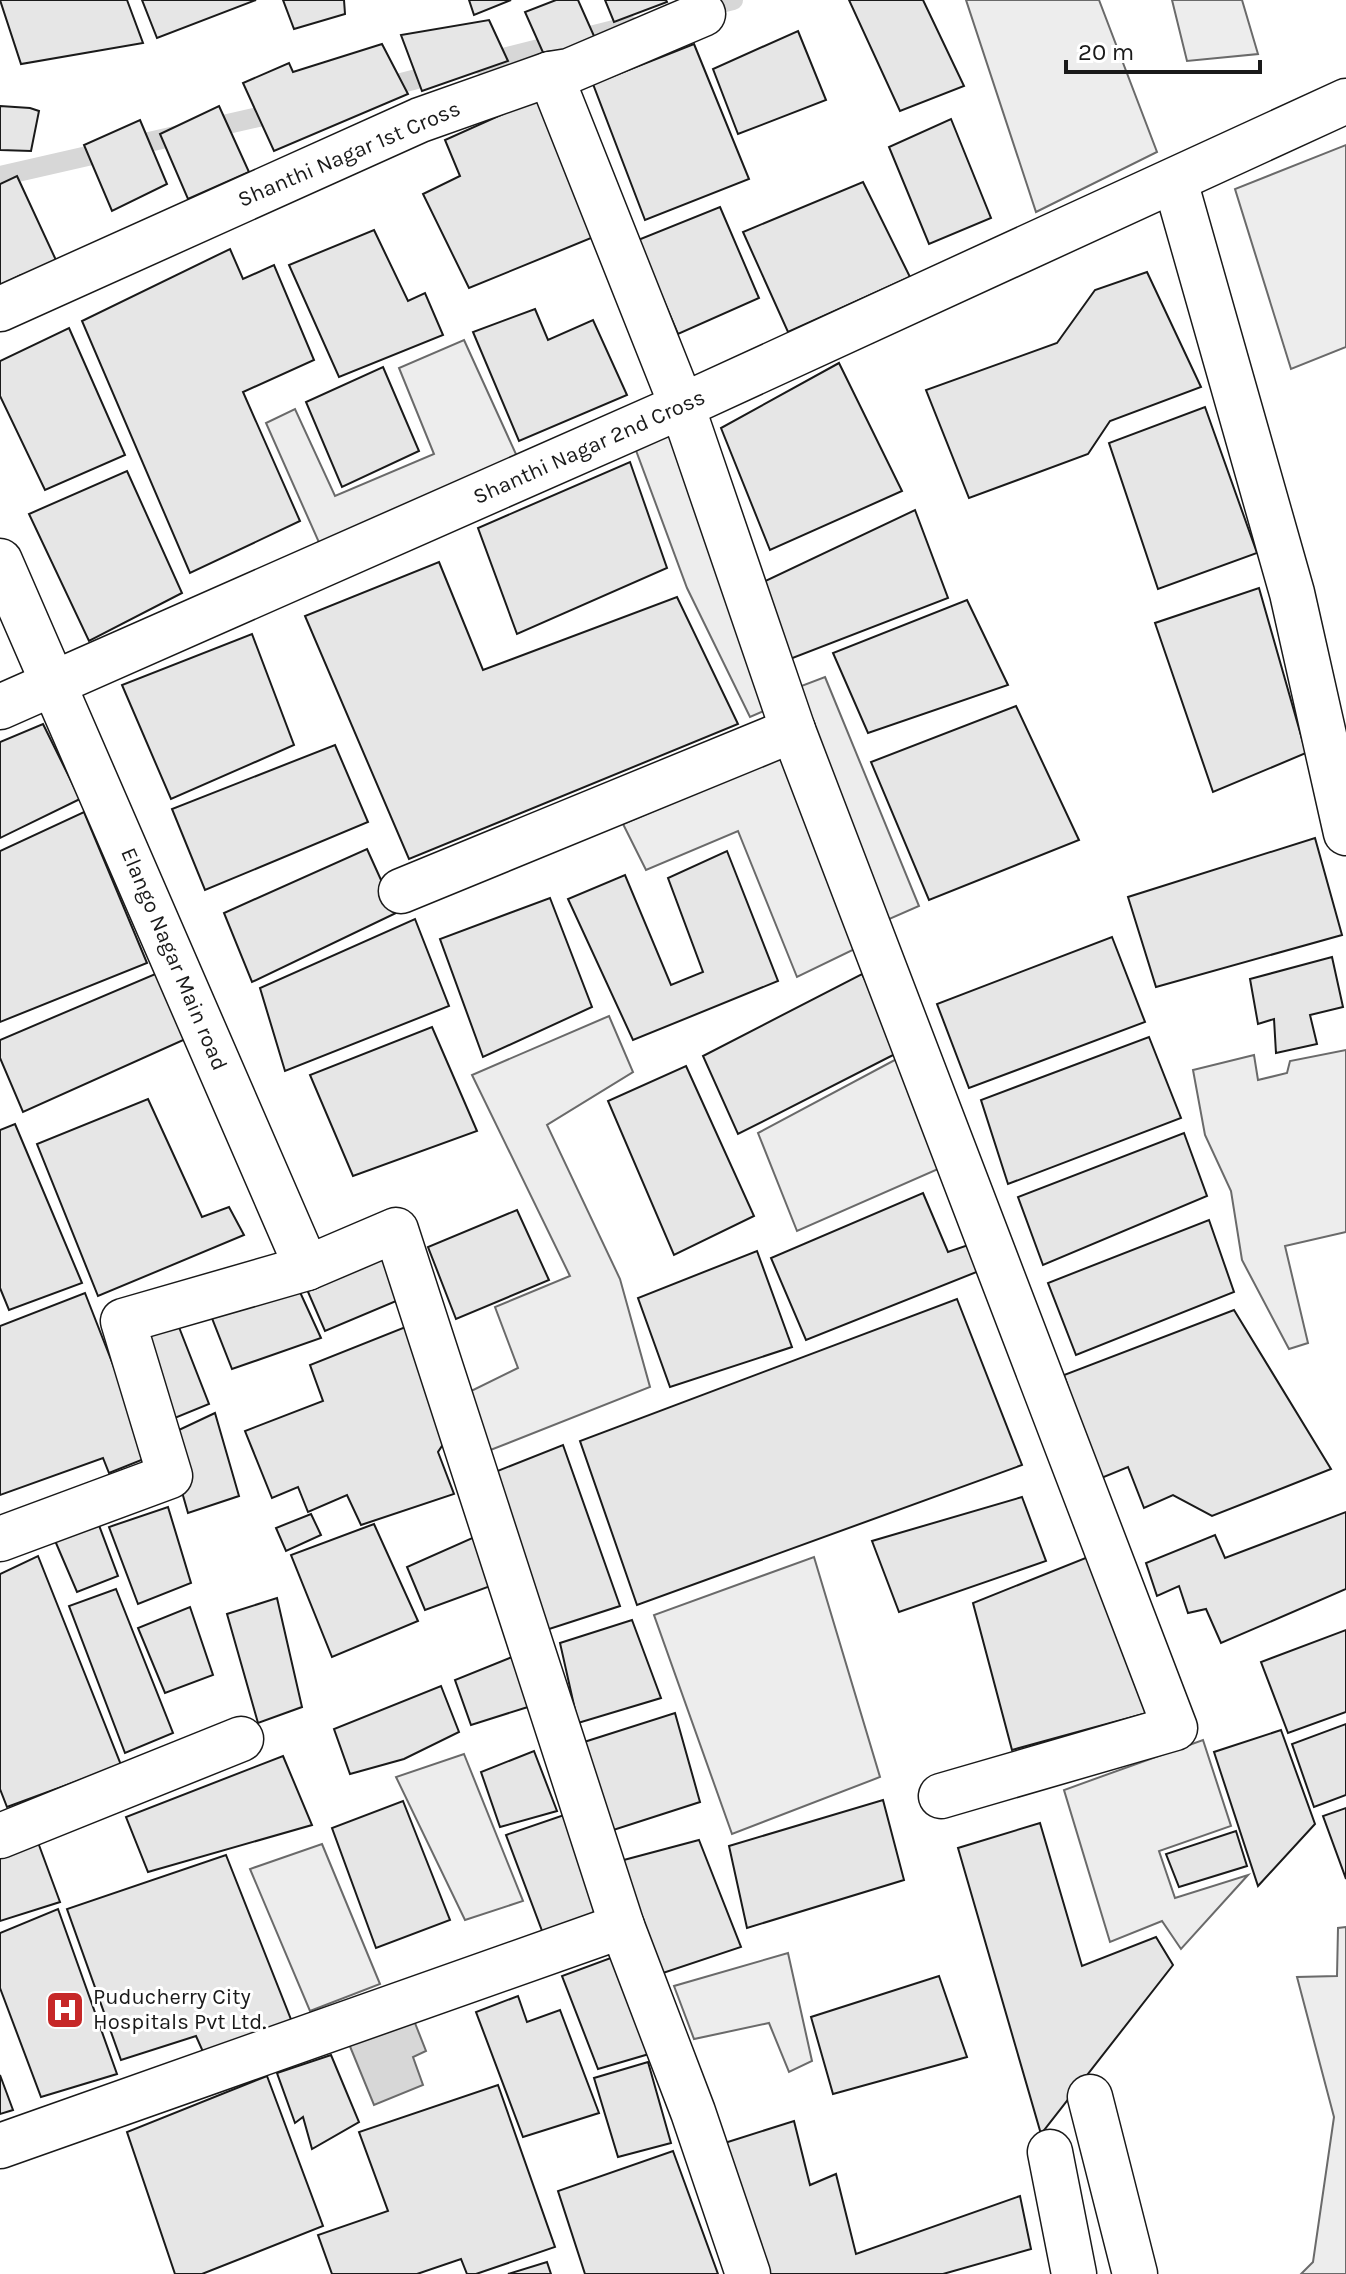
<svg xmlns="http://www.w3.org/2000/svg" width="1346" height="2274" font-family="Karla,sans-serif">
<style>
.green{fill:#ededed;stroke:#6a6a6a;stroke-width:2}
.water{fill:#d7d7d7;stroke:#6a6a6a;stroke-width:2}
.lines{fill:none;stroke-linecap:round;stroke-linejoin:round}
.stream{stroke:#d7d7d7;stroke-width:20}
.building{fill:#e6e6e6;stroke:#1a1a1a;stroke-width:2}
.minor-casing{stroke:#1a1a1a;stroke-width:47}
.minor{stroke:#fff;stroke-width:44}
.labels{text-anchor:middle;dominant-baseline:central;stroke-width:6;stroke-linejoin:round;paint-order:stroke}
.street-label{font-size:22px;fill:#1a1a1a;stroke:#fff}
.poi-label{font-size:22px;fill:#1a1a1a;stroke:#fff;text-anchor:start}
</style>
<rect width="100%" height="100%" fill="#fff"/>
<g class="green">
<polygon points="966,0 1099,0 1157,152 1036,212"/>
<polygon points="1172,0 1242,0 1258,54 1187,61"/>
<polygon points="1346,145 1346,347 1291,369 1235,189"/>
<polygon points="464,340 520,463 325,556 266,423 295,409 335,496 434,454 399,368"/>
<polygon points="676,425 773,707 750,717 687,588 634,445"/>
<polygon points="825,677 919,906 878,924 796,688"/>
<polygon points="783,756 865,944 797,977 738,831 646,870 623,824"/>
<polygon points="609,1016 633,1072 547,1125 620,1279 650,1387 488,1451 467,1393 518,1368 495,1307 570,1276 472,1075"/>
<polygon points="1346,1050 1346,1232 1285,1246 1308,1343 1289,1349 1242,1260 1231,1191 1205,1135 1193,1070 1254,1055 1258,1080 1287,1073 1290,1061"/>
<polygon points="906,1054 945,1166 797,1231 758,1133"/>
<polygon points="814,1557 880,1777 732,1834 654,1615"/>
<polygon points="1203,1740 1231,1826 1159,1851 1175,1898 1248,1875 1181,1949 1162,1921 1110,1942 1064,1790"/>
<polygon points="464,1754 523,1901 465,1920 396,1777"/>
<polygon points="322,1844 380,1984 310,2011 250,1869"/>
<polygon points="1346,1927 1346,2274 1301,2274 1313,2262 1334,2117 1297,1977 1337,1976 1338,1928"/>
<polygon points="788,1953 812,2061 789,2072 769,2023 694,2039 674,1986"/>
</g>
<polygon class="water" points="413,2018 426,2051 413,2057 423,2085 374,2105 349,2044"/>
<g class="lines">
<g class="stream">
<polyline points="696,9 733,0"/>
<polyline points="479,64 630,26"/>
<polyline points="378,89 444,72"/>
<polyline points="0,176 285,111"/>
</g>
</g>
<g class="building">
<polygon points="0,0 127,0 143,43 21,64"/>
<polygon points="142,0 256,0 157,38"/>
<polygon points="283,0 344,0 345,14 294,29"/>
<polygon points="469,0 511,0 474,15"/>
<polygon points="556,0 578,0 598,45 549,66 525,12"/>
<polygon points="605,0 666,0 667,2 614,22"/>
<polygon points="849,0 923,0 964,86 900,111"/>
<polygon points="489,20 508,61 422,91 401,35"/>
<polygon points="798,31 826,100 738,134 713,69"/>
<polygon points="382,44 408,94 274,151 243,83 289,63 293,72"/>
<polygon points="694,44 749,179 645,220 593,84"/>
<polygon points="539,98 596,236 469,288 423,194 460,176 445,140"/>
<polygon points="0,106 30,108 39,111 31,151 0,150"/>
<polygon points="219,106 249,172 188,199 160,134"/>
<polygon points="951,119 991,218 929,244 889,147"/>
<polygon points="140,120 167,184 112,211 84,145"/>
<polygon points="17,176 61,271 21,275 0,285 0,184"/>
<polygon points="863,182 910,277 788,332 743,232"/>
<polygon points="720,207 759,298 678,334 638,240"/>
<polygon points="374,230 408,301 425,293 443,335 339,377 289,265"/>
<polygon points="230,249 243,279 274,265 314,360 243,392 300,521 190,573 82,321"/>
<polygon points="1147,272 1201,387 1110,421 1088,454 969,498 926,390 1057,343 1095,290"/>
<polygon points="535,309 548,340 593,320 627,395 519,441 473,332"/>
<polygon points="69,328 125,455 45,490 0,396 0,361"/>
<polygon points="839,363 902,491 770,550 721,428"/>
<polygon points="383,367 419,451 342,487 306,402"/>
<polygon points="1205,407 1257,553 1158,589 1109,443"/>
<polygon points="630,462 667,568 517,634 478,528"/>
<polygon points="127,471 182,593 89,641 29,514"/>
<polygon points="915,510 948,598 790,659 759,584"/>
<polygon points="439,562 483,670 677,597 738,724 409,859 305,616"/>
<polygon points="1259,588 1306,753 1213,792 1155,623"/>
<polygon points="967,600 1008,685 868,733 833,653"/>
<polygon points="252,634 294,745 171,799 122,685"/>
<polygon points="1016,706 1079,840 929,900 871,762"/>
<polygon points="43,724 80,799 0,838 0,742"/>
<polygon points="335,745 368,822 205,890 172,809"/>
<polygon points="84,812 147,963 0,1022 0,851"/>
<polygon points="1315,838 1342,935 1156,987 1128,897"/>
<polygon points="367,849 396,913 252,982 224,913"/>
<polygon points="727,851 778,981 633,1040 568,899 625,875 671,985 703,972 668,878"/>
<polygon points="550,898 592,1007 483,1057 440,939"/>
<polygon points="415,919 449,1006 285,1071 260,988"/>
<polygon points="1112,937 1145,1022 969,1088 937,1004"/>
<polygon points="1332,957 1343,1007 1310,1015 1317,1044 1276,1053 1274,1019 1258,1024 1250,979"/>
<polygon points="160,972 190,1037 23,1112 0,1058 0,1040"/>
<polygon points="862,974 901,1051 738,1134 703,1056"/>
<polygon points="432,1027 477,1131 353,1176 310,1075"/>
<polygon points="1149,1037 1181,1118 1008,1184 981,1100"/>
<polygon points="686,1066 754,1216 674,1255 608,1101"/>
<polygon points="148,1099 202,1217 229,1207 244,1235 98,1296 37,1144"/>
<polygon points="15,1124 82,1283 9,1310 0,1288 0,1130"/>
<polygon points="1184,1133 1207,1196 1043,1265 1018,1197"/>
<polygon points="923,1193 948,1252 977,1242 984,1269 806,1340 771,1258"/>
<polygon points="517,1210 549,1280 456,1319 428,1247"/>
<polygon points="1209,1220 1234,1292 1076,1355 1048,1283"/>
<polygon points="379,1248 401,1299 325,1331 302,1278"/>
<polygon points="757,1251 792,1347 670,1387 638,1298"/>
<polygon points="294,1279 321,1338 232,1369 208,1308"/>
<polygon points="85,1293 149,1457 109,1473 103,1458 0,1495 0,1326"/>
<polygon points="957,1299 1022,1465 637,1605 580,1441"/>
<polygon points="1234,1310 1331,1469 1212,1516 1173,1495 1144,1508 1128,1467 1099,1479 1064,1375"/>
<polygon points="175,1317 209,1404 165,1422 134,1331"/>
<polygon points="413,1324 450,1434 438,1452 454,1494 361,1525 347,1495 308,1512 298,1487 272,1498 245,1431 323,1401 310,1365"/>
<polygon points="215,1413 239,1496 188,1513 166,1436"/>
<polygon points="563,1445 620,1606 543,1631 495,1472"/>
<polygon points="1022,1497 1046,1561 899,1612 872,1541"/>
<polygon points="168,1507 191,1583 138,1604 109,1527"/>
<polygon points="1346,1512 1346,1589 1221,1643 1206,1609 1188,1613 1179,1586 1157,1596 1146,1563 1215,1535 1225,1558"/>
<polygon points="311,1514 321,1535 286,1551 276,1528"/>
<polygon points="97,1520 118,1576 77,1592 53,1536"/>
<polygon points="374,1524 418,1621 332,1657 291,1555"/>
<polygon points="479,1535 496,1584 425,1610 407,1567"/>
<polygon points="1098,1553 1154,1711 1012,1750 973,1603"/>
<polygon points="38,1556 121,1765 7,1807 0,1789 0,1574"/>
<polygon points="116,1589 173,1733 125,1753 69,1606"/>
<polygon points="277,1598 302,1707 258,1723 227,1614"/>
<polygon points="190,1607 213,1675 165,1693 138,1628"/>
<polygon points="632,1620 661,1698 578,1723 560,1643"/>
<polygon points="1346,1630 1346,1712 1288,1733 1261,1662"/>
<polygon points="512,1657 531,1706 471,1725 455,1680"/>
<polygon points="441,1686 459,1732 404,1759 350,1774 334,1729"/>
<polygon points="675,1713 700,1802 604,1833 581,1743"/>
<polygon points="1346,1724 1346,1795 1314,1807 1292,1744"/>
<polygon points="1281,1730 1315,1824 1258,1886 1214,1752"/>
<polygon points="534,1751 557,1811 500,1827 481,1772"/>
<polygon points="283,1756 312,1825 148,1872 126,1817"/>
<polygon points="883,1800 904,1880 747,1928 729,1846"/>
<polygon points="403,1801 450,1920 376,1948 332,1828"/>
<polygon points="1346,1808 1346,1879 1323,1816"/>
<polygon points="567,1814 606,1915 544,1936 506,1835"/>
<polygon points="1040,1823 1082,1966 1156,1937 1173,1965 1041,2134 958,1848"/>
<polygon points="1236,1831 1247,1866 1179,1887 1166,1854"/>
<polygon points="36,1837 60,1902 0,1921 0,1852"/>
<polygon points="699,1840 741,1947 654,1976 620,1861"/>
<polygon points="226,1855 292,2022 204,2054 196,2036 121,2060 67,1909"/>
<polygon points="58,1909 117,2074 41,2097 0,1988 0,1933"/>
<polygon points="616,1956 649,2054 598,2069 562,1976"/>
<polygon points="939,1976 967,2057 833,2094 811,2017"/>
<polygon points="518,1996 527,2022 560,2010 599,2113 523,2137 476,2012"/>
<polygon points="331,2055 359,2122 312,2149 303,2117 295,2123 277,2073"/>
<polygon points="648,2062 671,2143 618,2157 594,2078"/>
<polygon points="0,2075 13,2110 0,2114"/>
<polygon points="267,2076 323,2226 202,2274 175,2274 127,2132"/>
<polygon points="498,2085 555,2247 476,2274 467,2274 461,2259 417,2274 332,2274 318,2235 388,2211 359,2132"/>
<polygon points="794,2121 810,2185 836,2174 856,2254 1020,2196 1031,2249 943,2274 755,2274 709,2148"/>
<polygon points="673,2151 718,2274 585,2274 558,2191"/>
<polygon points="547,2262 551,2274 508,2274"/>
</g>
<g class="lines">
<defs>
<g id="minor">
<polyline points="550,74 682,406 793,730 1175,1728 941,1796"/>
<polyline points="1175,181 1292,593 1346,833"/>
<polyline points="0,309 420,120 550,74 569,71 703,14"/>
<polyline points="0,561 307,1268 396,1230 622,1926 693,2112 748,2274"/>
<polyline points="0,707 682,406 1346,101"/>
<polyline points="401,891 793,730"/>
<polyline points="0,1539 170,1476 123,1321 307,1268"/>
<polyline points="0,1836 241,1739"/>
<polyline points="1090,2097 1135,2274"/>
<polyline points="0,2146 622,1926"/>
<polyline points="1050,2152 1074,2274"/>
</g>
</defs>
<use href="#minor" class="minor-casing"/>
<use href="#minor" class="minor"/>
</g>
<defs>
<symbol id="hospital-square" viewBox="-11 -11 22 22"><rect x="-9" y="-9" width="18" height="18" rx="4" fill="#c62828" stroke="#fff"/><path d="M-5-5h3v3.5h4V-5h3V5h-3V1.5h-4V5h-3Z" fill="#fff"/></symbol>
</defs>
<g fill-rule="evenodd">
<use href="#hospital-square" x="43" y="1988" width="44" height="44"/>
</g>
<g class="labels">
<g class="street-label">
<text transform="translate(349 154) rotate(-23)">Shanthi Nagar 1st Cross</text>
<text transform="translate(589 447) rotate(-24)">Shanthi Nagar 2nd Cross</text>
<text transform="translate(174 959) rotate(67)">Elango Nagar Main road</text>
</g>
<g class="poi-label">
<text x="93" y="1997">Puducherry City<tspan x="93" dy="25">Hospitals Pvt Ltd.</tspan></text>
</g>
</g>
<path d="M1066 60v12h194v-12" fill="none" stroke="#1a1a1a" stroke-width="4"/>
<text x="1078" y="60" font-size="24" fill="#1a1a1a" stroke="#ffffff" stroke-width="6" paint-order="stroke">20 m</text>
</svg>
